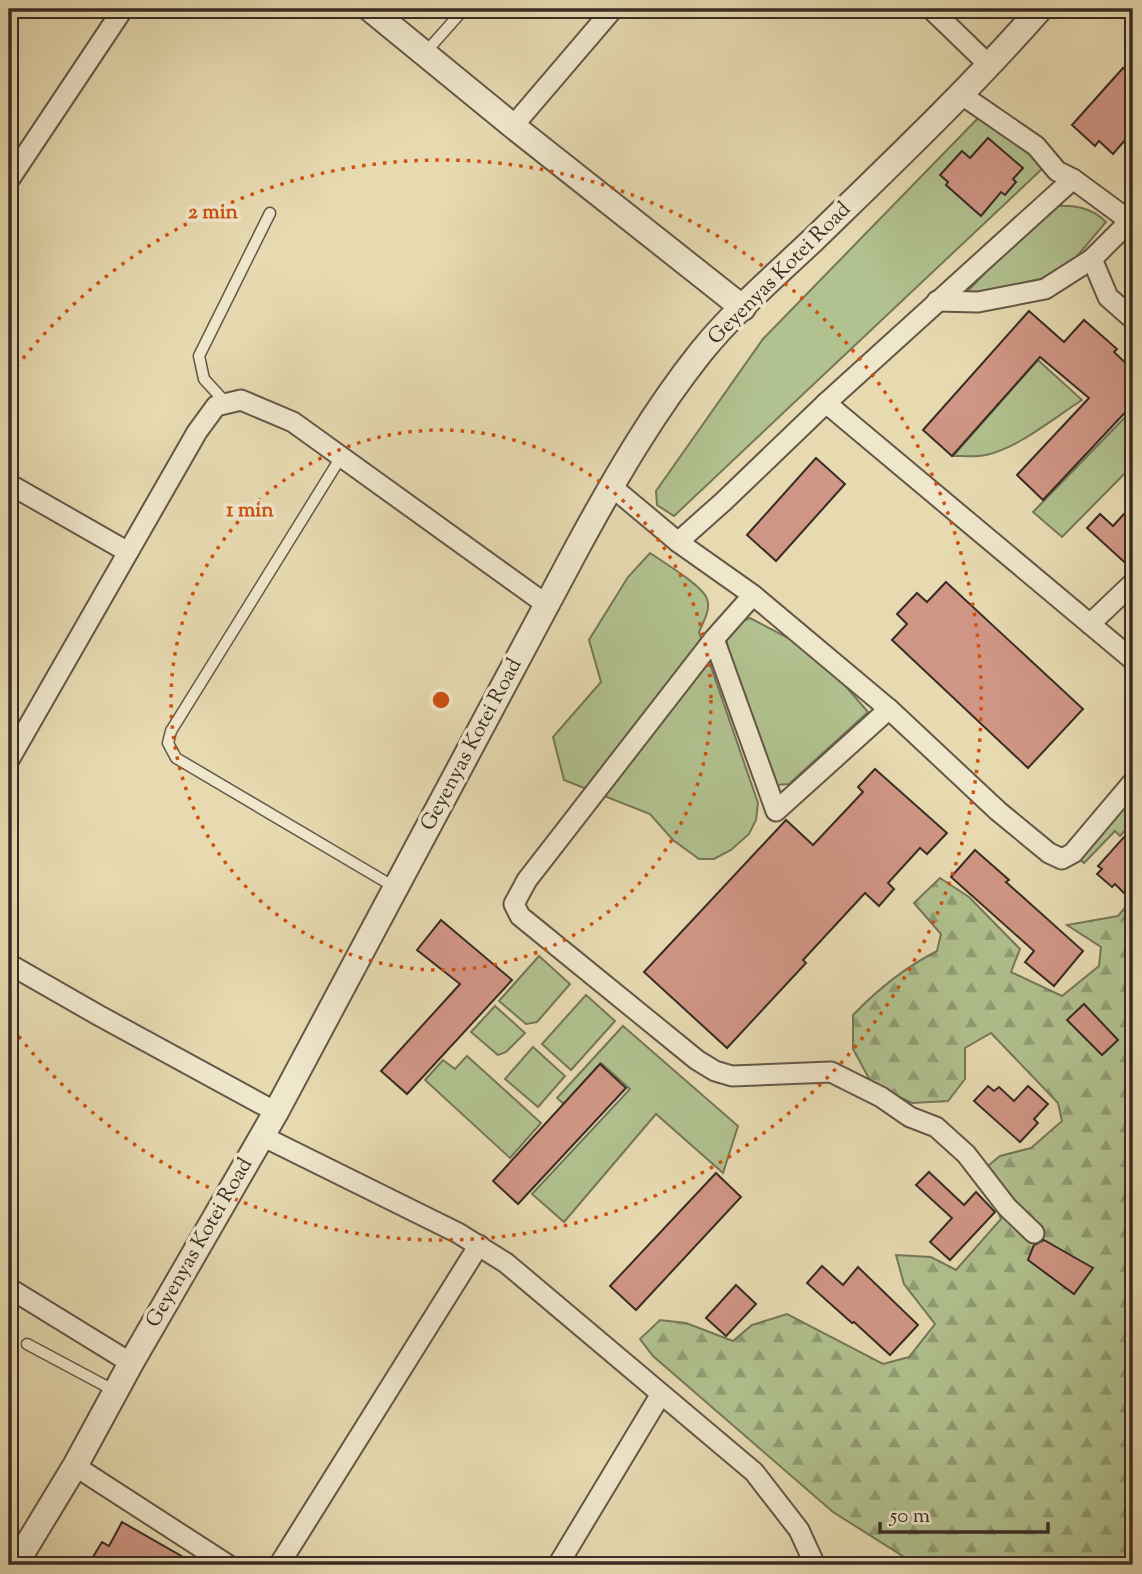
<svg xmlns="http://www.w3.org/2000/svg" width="1142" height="1574" font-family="'Sorts Mill Goudy',serif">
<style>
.grass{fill:#b1c18f;stroke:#75765a;stroke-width:2}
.forest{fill:url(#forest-firs);stroke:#75765a;stroke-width:2}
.building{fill:#d09685;stroke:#392b25;stroke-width:2}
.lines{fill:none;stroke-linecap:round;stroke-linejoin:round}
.service-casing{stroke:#645748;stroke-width:13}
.minor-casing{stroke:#645748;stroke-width:23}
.tertiary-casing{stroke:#645748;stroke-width:28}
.service{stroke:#efe7cc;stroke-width:10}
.minor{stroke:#efe7cc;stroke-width:19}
.tertiary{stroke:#efe7cc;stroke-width:24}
.ring{fill:none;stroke:#ce5210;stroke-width:3.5;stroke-dasharray:3.5 7}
.labels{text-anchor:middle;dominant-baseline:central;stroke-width:7;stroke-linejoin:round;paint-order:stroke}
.street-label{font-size:21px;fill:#392b25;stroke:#efe7cc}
.centre{fill:#ce5210;stroke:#efe7cc;stroke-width:3.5}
.ring-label{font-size:21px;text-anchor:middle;font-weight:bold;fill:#ce5210;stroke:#efe7cc;stroke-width:7;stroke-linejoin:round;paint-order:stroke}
</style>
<defs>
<pattern id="forest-firs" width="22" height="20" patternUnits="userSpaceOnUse" patternTransform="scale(1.75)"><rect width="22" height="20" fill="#b1c18f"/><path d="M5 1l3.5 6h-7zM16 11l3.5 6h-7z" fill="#919d75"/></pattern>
</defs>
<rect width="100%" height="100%" fill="#e7dab1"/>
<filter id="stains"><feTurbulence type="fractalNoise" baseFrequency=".00286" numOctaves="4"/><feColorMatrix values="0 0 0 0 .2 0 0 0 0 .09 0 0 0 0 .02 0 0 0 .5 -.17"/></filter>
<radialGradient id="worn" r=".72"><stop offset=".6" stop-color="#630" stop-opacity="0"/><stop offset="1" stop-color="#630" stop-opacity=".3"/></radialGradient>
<g class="grass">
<polygon points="983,113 1044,167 674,516 657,505 656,491 763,339"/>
<path d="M1054,206c19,-1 38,1 52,16l-44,52 -35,8 -38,14 -27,1 77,-80z"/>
<path d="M1038,360l44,40c-28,18 -64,48 -96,55 -10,2 -23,1 -33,1z"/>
<polygon points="1133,409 1133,465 1062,537 1033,512"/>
<path d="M650,553c13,9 53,33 57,46 4,11 -4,23 -8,33l59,171 -2,17 -7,14 -18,16 -17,9h-15l-26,-19 -23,-26 -86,-34 -11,-43 48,-55 -12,-42 39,-63z"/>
<polygon points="750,618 817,653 868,712 789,784 776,785 767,776 726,640 741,622"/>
<polygon points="1126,795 1133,802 1133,821 1120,836 1115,831 1084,863 1073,853"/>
<polygon points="539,956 570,984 537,1022 526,1024 499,1001"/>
<polygon points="586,995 615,1021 571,1070 542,1044"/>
<polygon points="495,1006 525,1033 506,1052 498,1055 471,1032"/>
<polygon points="623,1026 738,1126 723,1173 656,1114 564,1222 532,1194 630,1089 601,1063 564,1104 557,1098"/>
<polygon points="533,1047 565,1076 538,1107 505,1079"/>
<polygon points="467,1056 541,1123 510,1158 425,1080 443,1060 455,1069"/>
</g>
<path class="forest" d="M940,878l29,19 51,52 -9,23 51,24 37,-30 2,-19 -34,-22 51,-9 15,-18v667h-216l-84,-53 -180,-156 -13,-17 20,-19 26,3 47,18 19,-16 35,-11 96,50 26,-7 26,-33 -31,-40 -8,-29 35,2 25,13 45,-51 -18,-49 17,-14 31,-8 31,-27 -4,-18 -67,-70 -26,15v31l-17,22 -36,2 -40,-19 -19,-35v-34c26,-27 51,-47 84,-64l4,-17 -27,-31z"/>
<g class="building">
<polygon points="1123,68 1133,77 1133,147 1125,140 1113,154 1099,141 1095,146 1072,125"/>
<polygon points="988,138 1023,168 1013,179 1016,182 1005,195 1001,192 981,216 946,185 948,182 940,175 962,151 970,158"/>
<polygon points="1029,311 1064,342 1084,320 1117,349 1114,352 1133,370 1133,404 1043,500 1017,475 1089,398 1040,357 952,456 923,430"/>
<polygon points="816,458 845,484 776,561 747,535"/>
<polygon points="1133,504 1133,570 1087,528 1100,514 1113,526"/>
<polygon points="946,582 1083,709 1028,768 892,640 907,624 897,614 917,593 927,602"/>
<polygon points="875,769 947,833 927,854 920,848 888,883 894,889 879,906 865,893 803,960 806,963 727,1048 644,972 786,820 813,845 863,792 858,787"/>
<polygon points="1133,827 1133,902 1115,884 1112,887 1097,874 1102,869 1098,866"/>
<polygon points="975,850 1009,880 1006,882 1083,951 1054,986 1025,962 1034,951 951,877"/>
<polygon points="441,920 512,980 407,1094 381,1071 460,984 417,950"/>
<polygon points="1084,1004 1118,1040 1102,1055 1067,1020"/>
<polygon points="600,1064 626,1088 518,1204 493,1181"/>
<polygon points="988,1086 994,1091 999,1087 1014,1101 1028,1086 1048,1104 1034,1119 1038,1123 1020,1142 974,1101"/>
<polygon points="929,1172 964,1205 976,1192 995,1212 950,1260 930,1242 952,1218 916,1185"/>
<polygon points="716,1173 741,1197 636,1310 610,1286"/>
<polygon points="1044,1240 1093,1268 1074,1294 1028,1260 1034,1245"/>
<polygon points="822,1266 843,1285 858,1267 918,1325 890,1355 854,1322 852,1323 807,1283"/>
<polygon points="736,1285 756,1304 726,1336 706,1318"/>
<polygon points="122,1522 197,1565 88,1565 102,1542 109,1546"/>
</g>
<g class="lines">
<defs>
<g id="service">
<polyline points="425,53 464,9"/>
<polyline points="226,403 204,379 199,356 270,213"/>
<polyline points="341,457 171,731 168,743 176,758 396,888"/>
<polyline points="27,1344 115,1391"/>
</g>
<g id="minor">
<polyline points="931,9 990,66"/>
<polyline points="513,126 613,9"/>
<polyline points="1073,179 1130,221 1133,220"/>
<polyline points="9,180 123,9"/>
<polyline points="1130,221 1092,259 1108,297 1133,319"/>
<polyline points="937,301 978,302 1045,289 1092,259"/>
<polyline points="826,403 1133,660"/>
<polyline points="9,484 128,552"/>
<polyline points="611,486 678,542 753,595 889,709 998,811 1049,853 1062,859 1073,853 1133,782"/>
<polyline points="678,542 724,501 826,403 1073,179 1057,171 1036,146 962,95"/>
<polyline points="753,595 714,639 527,880 514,904 520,916 697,1060 715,1071 732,1076 831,1072 881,1097 910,1117 936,1127 966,1154 1007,1207 1034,1233"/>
<polyline points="1090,624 1133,583"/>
<polyline points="714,639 776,811 889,709"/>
<polyline points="9,760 197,432 216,406 241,400 293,422 547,605"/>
<polyline points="9,964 98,1015 276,1112"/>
<polyline points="262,1136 458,1233 506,1263 754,1472 799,1530 815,1565"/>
<polyline points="9,1288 131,1363"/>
<polyline points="75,1466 228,1565"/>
<polyline points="279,1565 479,1245"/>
<polyline points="558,1565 661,1394"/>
</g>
<g id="tertiary">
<polyline points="370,9 513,126 743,308"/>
<path d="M15,1565l60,-99 56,-103 145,-251 301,-564c37,-68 76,-136 124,-196 33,-41 75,-77 113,-113 77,-75 155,-149 226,-230"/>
</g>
</defs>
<use href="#service" class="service-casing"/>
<use href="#minor" class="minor-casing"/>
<use href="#tertiary" class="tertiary-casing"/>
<use href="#service" class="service"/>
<use href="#minor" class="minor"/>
<use href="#tertiary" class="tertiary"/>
</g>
<g class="ring">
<circle cx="441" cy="700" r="270"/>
<path d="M10 375A540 540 0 1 1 10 1025"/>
</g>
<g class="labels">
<g class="street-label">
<text transform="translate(780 274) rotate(-45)">Geyenyas Kotei Road</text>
<text transform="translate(472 745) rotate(-62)">Geyenyas Kotei Road</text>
<text transform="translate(200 1243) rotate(-60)">Geyenyas Kotei Road</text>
</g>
</g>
<circle cx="441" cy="700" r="10" class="centre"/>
<g class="ring-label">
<text x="213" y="218">2 min</text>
<text x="250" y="516">1 min</text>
</g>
<rect width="1142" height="1574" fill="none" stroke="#e7dab1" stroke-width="35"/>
<rect x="10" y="10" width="1121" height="1553" fill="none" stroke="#392b25" stroke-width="3.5"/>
<rect x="18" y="18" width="1107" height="1539" fill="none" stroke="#392b25" stroke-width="2"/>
<path d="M880 1522v10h168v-10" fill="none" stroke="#392b25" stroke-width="3.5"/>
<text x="890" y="1522" font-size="21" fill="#392b25" stroke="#efe7cc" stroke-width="5" paint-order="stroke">50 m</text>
<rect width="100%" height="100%" filter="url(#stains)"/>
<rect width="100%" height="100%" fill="url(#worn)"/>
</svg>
